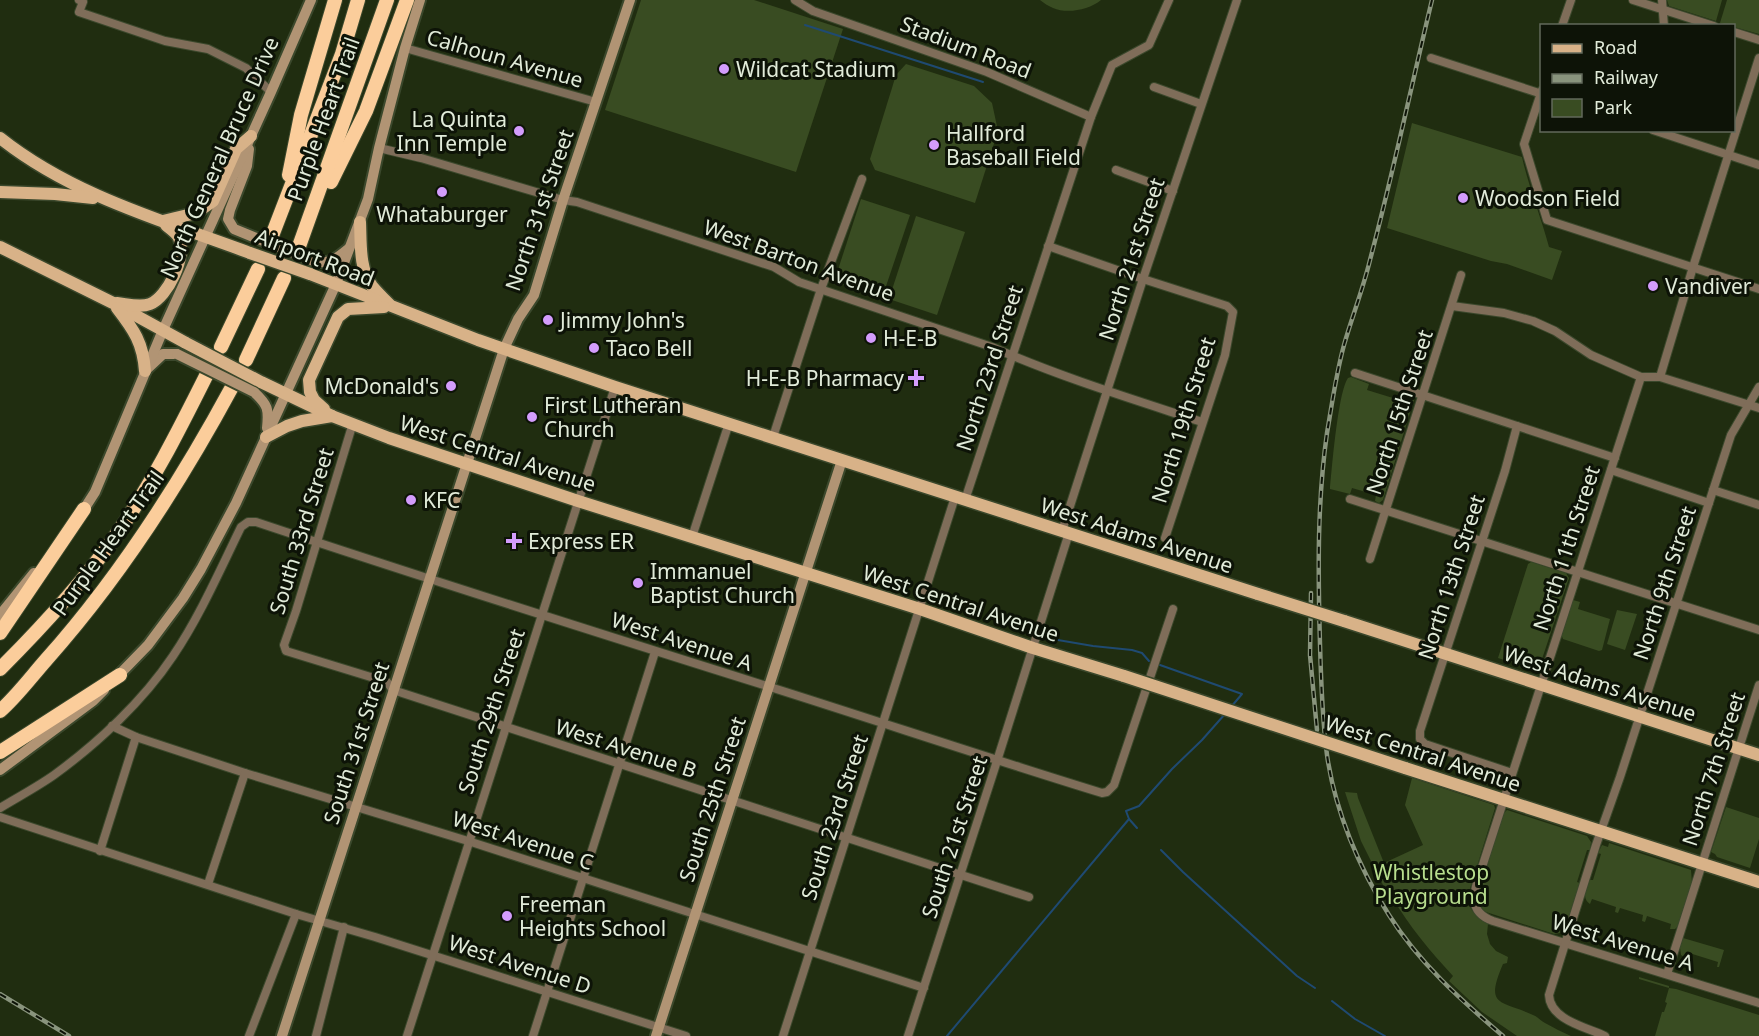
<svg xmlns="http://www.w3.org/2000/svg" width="1759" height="1036" font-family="'Noto Sans',sans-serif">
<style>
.green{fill:#394c22}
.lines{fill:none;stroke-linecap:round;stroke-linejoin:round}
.stream{stroke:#1f4a72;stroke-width:2}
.street-casing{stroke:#3b482c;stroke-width:10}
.secondary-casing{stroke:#3b482c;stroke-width:14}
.primary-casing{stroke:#3b482c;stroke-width:15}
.highway-casing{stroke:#3b482c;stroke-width:16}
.street{stroke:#7f6d59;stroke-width:8}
.secondary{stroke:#b19474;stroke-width:10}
.primary{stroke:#d8b288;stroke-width:12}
.highway{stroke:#fbcd9b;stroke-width:14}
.rail-casing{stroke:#89947d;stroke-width:4.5}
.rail{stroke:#0d1307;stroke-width:2;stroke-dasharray:7;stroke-linecap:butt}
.secondary-bridge-casing{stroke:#3b482c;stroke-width:14;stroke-linecap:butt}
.primary-bridge-casing{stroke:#3b482c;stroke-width:15;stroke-linecap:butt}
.secondary-bridge{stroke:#b19474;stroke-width:10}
.primary-bridge{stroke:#d8b288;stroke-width:12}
.poi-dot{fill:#d39cfc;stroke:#0d1307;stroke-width:2}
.labels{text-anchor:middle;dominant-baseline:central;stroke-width:6;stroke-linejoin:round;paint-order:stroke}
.street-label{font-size:21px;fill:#e1ebd9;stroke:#0d1307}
.poi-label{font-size:21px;fill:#e1ebd9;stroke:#0d1307;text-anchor:start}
.park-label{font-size:21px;fill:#b8de8e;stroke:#0d1307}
</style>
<rect width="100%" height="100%" fill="#202d10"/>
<g class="green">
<polygon points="641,0 754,0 843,29 796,172 605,110"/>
<path d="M1040,0h61c-12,10 -34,14 -48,8 -5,-2 -9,-5 -13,-8z"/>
<polygon points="1667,0 1722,0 1716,21 1669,6"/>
<polygon points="1727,0 1759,0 1759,34 1720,23"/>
<polygon points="906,64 974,86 992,103 998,131 975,203 875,170 870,159 896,75"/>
<path d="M1412,123l110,34c7,31 19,60 27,90l13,4 -10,29 -45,-16 -16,-3 -104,-33z"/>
<polygon points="861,199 910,215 882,298 834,282"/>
<polygon points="916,216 965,232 937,315 889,299"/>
<path d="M1351,377l18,7 -2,6 39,12 2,-5 6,3 -31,100 -4,3 -4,-2 1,-6 -24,-7 -2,6 -20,-5c2,-21 8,-97 18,-111z"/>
<polygon points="1531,562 1566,573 1569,578 1538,671 1498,658 1528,564"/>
<polygon points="1573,600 1580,602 1578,609 1610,619 1602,650 1599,651 1563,639 1561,634 1572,601"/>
<polygon points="1617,610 1637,614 1625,650 1607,644"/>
<path d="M1412,778l82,27 1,3 -26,84c-1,21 5,20 19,32l-1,10 3,10 6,7 12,6 -1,6 -4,1c-19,44 -2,36 30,51 5,2 8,6 12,8 9,5 17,9 26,13h-54l-35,-24 -33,-31 4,-5c-23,-25 -44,-50 -61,-79h-3l-28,-56 -16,-49 12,1 1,5 26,65 39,-18 -18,-40z"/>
<polygon points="1726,807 1759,818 1759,839 1750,868 1717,857 1715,854 1711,852"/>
<path d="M1507,810l80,26 4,6 -1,8h-3l-10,32 3,1 -15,46 -5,4 -6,1 -68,-22c-7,-5 -10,-9 -9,-18l27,-81z"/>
<path d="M1609,843l82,27 1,13 -14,43 -3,3h-5l1,-5 -24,-8 -2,6 -3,-1 1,-6 -23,-7 -2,5 -3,-1 1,-5 -24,-8 -2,5c-9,-6 -3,-16 -1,-24h4l8,-26 -3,-1 4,-8 6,2z"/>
<polygon points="1683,938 1724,950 1719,967 1717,967 1718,962 1686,952 1684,957 1681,955 1680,948"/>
<polygon points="1639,977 1669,986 1669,988 1676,989 1759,1015 1759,1036 1655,1036 1662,1012 1664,1012 1667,1003 1665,1002 1669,988 1639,979"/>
</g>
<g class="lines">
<g class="stream">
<polyline points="805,25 983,82"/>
<polyline points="1052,639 1093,646 1132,650 1142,653 1149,661"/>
<polyline points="1160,665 1242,694 1231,707"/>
<polyline points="1137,828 1129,819 1126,811 1139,806 1172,769 1202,740 1225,714"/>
<polyline points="1161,850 1183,872 1297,976 1315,988"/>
<polyline points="1332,1001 1355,1019 1385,1036"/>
<polyline points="947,1036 1129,819"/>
</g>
<defs>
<g id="street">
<polyline points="79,0 83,2 79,12 165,41 208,49 246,68 271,92"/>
<polyline points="795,0 813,11 987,72 1091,117"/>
<polyline points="1633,0 1714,26"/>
<polyline points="1662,0 1664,26"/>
<polyline points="1562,26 1571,0"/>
<polyline points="1734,32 1759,40"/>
<polyline points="405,48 596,102"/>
<polyline points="1431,58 1542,94"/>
<polyline points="1154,87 1201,104"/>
<polyline points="1542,90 1524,144 1547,220 1759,289"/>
<polyline points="1653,130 1759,165"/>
<path d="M379,148l42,10 142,42 14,2 197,65 25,15 193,65c68,30 140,52 210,75"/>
<polyline points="1116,170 1173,191"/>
<polyline points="1048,246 1143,279 1227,306 1233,312 1225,355 1165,538"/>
<polyline points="1452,306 1504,313 1533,321 1555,331 1591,355 1641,377 1660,377 1759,408"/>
<polyline points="1355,373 1615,458"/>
<path d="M1641,377l-157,484c-7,23 -22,49 9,60l266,82"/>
<polyline points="1660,377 1693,267 1759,58"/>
<polyline points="353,423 296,611 284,645 286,651 387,682 393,690 1029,897"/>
<polyline points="773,437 821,289 862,179"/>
<polyline points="1611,470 1709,503"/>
<polyline points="1713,490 1759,505"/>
<polyline points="1350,499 1759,630"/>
<polyline points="965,500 1091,117 1112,65 1149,45 1169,0"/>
<polyline points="1062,531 1143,279 1237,0"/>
<polyline points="692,537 729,423"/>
<polyline points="1370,559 1461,275"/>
<polyline points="112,726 136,737 245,773 468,841 924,988"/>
<polyline points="1512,773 1425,744 1420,739 1420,731 1505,471 1517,426"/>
<path d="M0,808c18,-11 37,-21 54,-33 44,-32 89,-74 119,-119 27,-40 47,-86 68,-129l7,-5h8c171,57 342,111 514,165 111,35 221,72 332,106l5,-1 7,-7 59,-176"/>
<polyline points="0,817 296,914 375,937 686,1036"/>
<polyline points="100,851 136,737"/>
<polyline points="208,884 245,773"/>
<polyline points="1667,974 1759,685"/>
<polyline points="249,1036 296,914"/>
<polyline points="316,1036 344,927"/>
<polyline points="407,1036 615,387"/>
<polyline points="533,1036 655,652"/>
<polyline points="783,1036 955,497"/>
<polyline points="908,1036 997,761 1069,533"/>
<path d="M1605,1036c-19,-9 -55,-16 -56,-41l47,-150 24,-68 111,-342 28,-48"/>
</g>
<g id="secondary">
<polyline points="249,149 247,166 230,210 228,219 234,229 256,238"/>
<path d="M314,261c15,4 22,-2 34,-12"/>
<polyline points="147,369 163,354 177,354"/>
<path d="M254,392c14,13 15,17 13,36"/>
<polyline points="81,514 95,492 163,330 271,92 311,0"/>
<polyline points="0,615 34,573"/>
<polyline points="115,679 148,645 183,598 201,569 236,503 336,284 368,199 379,148 405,48 420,0"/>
<polyline points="0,770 93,701 104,690"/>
<polyline points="282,1036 504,349 518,319 534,295 563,200 630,0"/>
<polyline points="656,1036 842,460"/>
</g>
<g id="primary">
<path d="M0,138c73,58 164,83 250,115"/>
<polyline points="0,192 55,194 93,198"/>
<polyline points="163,221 196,213 213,201 236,149 251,136"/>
<path d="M360,222c1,21 -1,47 12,64 5,6 11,12 17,18"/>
<polyline points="0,247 113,303 186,343"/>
<polyline points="310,274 478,340 615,387 1258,594"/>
<path d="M117,303c10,1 23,5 33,1 18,-7 37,-48 29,-66 -2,-5 -10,-10 -13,-13"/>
<path d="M117,308c17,22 26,35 28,63"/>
<polyline points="261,382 332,416 389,438 578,501 920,609 1033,648 1124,676"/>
<polyline points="324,409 314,400 310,392 309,380 338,317 348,309 384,307"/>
<polyline points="266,437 287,426 302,421 332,416"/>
<polyline points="1344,621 1759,755"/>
<polyline points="1405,768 1759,882"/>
</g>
<g id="highway">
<polyline points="289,175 301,115 335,0"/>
<polyline points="331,182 366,111 407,0"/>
<polyline points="270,241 342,54 358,0"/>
<polyline points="297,252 387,0"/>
<polyline points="221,347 258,269"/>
<polyline points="246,360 284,278"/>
<polyline points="0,633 84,509"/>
<path d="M0,669c41,-41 81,-84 114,-131 37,-52 65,-108 93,-164"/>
<path d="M0,711c17,-15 31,-34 46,-51 74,-83 133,-175 186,-273"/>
<polyline points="0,752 120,675"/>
</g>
</defs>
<use href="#street" class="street-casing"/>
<use href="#secondary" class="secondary-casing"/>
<use href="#primary" class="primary-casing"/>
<use href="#highway" class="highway-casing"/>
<use href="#street" class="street"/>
<use href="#secondary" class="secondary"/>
<use href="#primary" class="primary"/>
<use href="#highway" class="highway"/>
<defs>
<g id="rail">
<path d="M1432,0c-21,87 -39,174 -62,260 -7,29 -18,57 -26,85 -8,29 -12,59 -17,88 -10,70 -9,140 -7,211 1,37 2,74 7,111 8,56 32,113 62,160 30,48 72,85 114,121"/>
<polyline points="1311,593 1310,655 1317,730"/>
<polyline points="0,994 69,1036"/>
</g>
</defs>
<use href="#rail" class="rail-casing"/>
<use href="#rail" class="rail"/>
<defs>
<g id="secondary-bridge">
<polyline points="256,238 314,261"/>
<polyline points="177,354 254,392"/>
</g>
<g id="primary-bridge">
<polyline points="250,253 310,274"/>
<polyline points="186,343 261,382"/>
<polyline points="1258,594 1344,621"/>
<polyline points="1124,676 1405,768"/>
</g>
</defs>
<use href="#secondary-bridge" class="secondary-bridge-casing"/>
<use href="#primary-bridge" class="primary-bridge-casing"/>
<use href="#secondary-bridge" class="secondary-bridge"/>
<use href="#primary-bridge" class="primary-bridge"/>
</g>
<g class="poi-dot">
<circle cx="724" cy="69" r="6"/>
<circle cx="519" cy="131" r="6"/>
<circle cx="934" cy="145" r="6"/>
<circle cx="442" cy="192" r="6"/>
<circle cx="1463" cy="198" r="6"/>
<circle cx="1653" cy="286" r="6"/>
<circle cx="548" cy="320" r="6"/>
<circle cx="871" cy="338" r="6"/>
<circle cx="594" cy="348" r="6"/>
<path d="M913 369h6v6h6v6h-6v6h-6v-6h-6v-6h6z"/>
<circle cx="451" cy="386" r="6"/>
<circle cx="532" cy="417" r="6"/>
<circle cx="411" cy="500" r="6"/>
<path d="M511 532h6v6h6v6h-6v6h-6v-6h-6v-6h6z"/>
<circle cx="638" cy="583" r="6"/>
<circle cx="507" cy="916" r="6"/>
</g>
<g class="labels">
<g class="street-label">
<text transform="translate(966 47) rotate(21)">Stadium Road</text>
<text transform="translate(505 58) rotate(16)">Calhoun Avenue</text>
<text transform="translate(323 119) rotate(-70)">Purple Heart Trail</text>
<text transform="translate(219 157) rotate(-66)">North General Bruce Drive</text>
<text transform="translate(539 210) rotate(-71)">North 31st Street</text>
<text transform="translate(315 257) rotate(21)">Airport Road</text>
<text transform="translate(1131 259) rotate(-72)">North 21st Street</text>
<text transform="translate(799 260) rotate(20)">West Barton Avenue</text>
<text transform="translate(989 368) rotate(-72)">North 23rd Street</text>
<text transform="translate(1399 412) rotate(-72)">North 15th Street</text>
<text transform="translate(1183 420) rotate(-73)">North 19th Street</text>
<text transform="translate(498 453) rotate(18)">West Central Avenue</text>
<text transform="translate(301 531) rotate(-73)">South 33rd Street</text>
<text transform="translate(1137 535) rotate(18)">West Adams Avenue</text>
<text transform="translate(108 543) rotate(-54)">Purple Heart Trail</text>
<text transform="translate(1566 548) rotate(-72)">North 11th Street</text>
<text transform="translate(1451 577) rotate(-72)">North 13th Street</text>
<text transform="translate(1664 583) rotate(-72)">North 9th Street</text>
<text transform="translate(961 603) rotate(18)">West Central Avenue</text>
<text transform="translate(682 641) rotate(18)">West Avenue A</text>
<text transform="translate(1600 683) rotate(18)">West Adams Avenue</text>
<text transform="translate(491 711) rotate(-72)">South 29th Street</text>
<text transform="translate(356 743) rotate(-72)">South 31st Street</text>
<text transform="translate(626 748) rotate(18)">West Avenue B</text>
<text transform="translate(1423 753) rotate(18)">West Central Avenue</text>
<text transform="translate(1713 769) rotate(-72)">North 7th Street</text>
<text transform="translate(712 799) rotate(-72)">South 25th Street</text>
<text transform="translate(834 817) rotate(-72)">South 23rd Street</text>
<text transform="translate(954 837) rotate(-72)">South 21st Street</text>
<text transform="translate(523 840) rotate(18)">West Avenue C</text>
<text transform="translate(1623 942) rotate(17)">West Avenue A</text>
<text transform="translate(520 964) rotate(18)">West Avenue D</text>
</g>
<g class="poi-label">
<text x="736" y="69">Wildcat Stadium</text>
<text x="507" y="119" text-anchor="end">La Quinta<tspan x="507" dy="24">Inn Temple</tspan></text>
<text x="946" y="133">Hallford<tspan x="946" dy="24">Baseball Field</tspan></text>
<text x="1475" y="198">Woodson Field</text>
<text x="442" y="214" text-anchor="middle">Whataburger</text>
<text x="1665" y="286">Vandiver</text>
<text x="560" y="320">Jimmy John's</text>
<text x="883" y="338">H-E-B</text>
<text x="606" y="348">Taco Bell</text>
<text x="904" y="378" text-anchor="end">H-E-B Pharmacy</text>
<text x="439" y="386" text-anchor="end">McDonald's</text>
<text x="544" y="405">First Lutheran<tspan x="544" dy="24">Church</tspan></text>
<text x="423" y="500">KFC</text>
<text x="528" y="541">Express ER</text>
<text x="650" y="571">Immanuel<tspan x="650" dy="24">Baptist Church</tspan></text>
<text x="519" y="904">Freeman<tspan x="519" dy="24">Heights School</tspan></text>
</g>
<g class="park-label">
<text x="1431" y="872">Whistlestop<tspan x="1431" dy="24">Playground</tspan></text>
</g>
</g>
<rect x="1540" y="24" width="195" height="108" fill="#0d1307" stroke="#62695b" stroke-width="1.5"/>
<rect x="1552" y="44" width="30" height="9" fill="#d8b288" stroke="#62695b" stroke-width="1.5"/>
<text x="1594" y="54" font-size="18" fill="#e1ebd9">Road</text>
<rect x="1552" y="74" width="30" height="9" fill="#89947d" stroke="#62695b" stroke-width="1.5"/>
<text x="1594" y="84" font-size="18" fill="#e1ebd9">Railway</text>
<rect x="1552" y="99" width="30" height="18" fill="#394c22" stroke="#62695b" stroke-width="1.5"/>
<text x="1594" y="114" font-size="18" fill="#e1ebd9">Park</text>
</svg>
